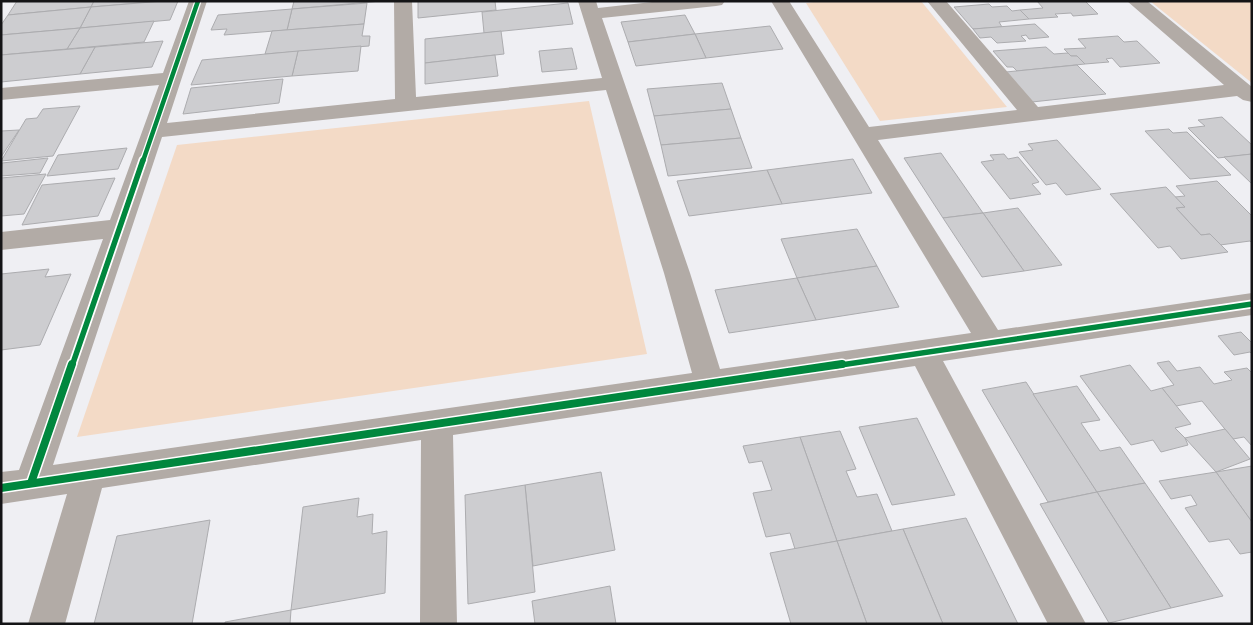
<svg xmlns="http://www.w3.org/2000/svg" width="1253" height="625" font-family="'Roboto Condensed',sans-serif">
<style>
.green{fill:#f3dac6}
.building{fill:#cdcdd0;stroke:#acacaf}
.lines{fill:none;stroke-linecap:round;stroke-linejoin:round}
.minor{fill:#b2aba6;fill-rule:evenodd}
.cycleway-far2-casing{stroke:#fff;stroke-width:7}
.cycleway-far1-casing{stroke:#fff;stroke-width:9}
.cycleway-casing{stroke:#fff;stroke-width:11}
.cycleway-far2{stroke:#00873e;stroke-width:4.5}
.cycleway-far1{stroke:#00873e;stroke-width:5.5}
.cycleway{stroke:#00873e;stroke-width:8}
</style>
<rect width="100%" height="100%" fill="#efeff3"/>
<g class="green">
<polygon points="821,1 921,1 1007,107 880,121 806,3"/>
<polygon points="1150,1 1252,1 1252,83"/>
<polygon points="589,101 647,354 77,437 177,145"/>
</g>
<g class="building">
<polygon points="17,1 94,1 91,7 8,15"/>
<polygon points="94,1 163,1 91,7"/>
<polygon points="163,1 178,1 170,20 80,28 91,7"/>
<polygon points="294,1 381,1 292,9"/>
<polygon points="418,1 495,1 496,10 418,18"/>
<polygon points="1037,1 1085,1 1098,14 1073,16 1071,13 1055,14 1058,17 1029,19 1020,10 1043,8"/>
<polygon points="367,3 364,24 287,30 292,9"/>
<polygon points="568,3 573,24 484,33 482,12"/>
<polygon points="989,4 992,7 1007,6 1012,11 1020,10 1029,19 999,22 1002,27 973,29 954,7"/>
<polygon points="91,7 80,28 1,35 1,25 8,15"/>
<polygon points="292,9 287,30 224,35 227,29 211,30 218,15"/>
<polygon points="685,15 695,34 628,42 621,22"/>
<polygon points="154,21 144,42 67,49 80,28"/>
<polygon points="364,24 362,36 370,36 369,46 265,54 272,31"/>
<polygon points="1035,24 1049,37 1029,39 1026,35 1021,36 1026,41 997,43 991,37 980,38 973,29"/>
<polygon points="770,26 783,49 706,58 695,34"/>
<polygon points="80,28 67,49 1,55 1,35"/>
<polygon points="501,31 504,54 425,63 425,39"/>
<polygon points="695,34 706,58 636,66 628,42"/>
<polygon points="1118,36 1124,42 1137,41 1160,63 1120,67 1112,58 1106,59 1109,62 1085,64 1077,56 1071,56 1064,49 1086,48 1078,39"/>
<polygon points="163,41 152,67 80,74 95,47"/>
<polygon points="361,46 358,71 292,76 298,51"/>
<polygon points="95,47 80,74 1,82 1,55"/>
<polygon points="1046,47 1054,54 1068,53 1071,56 1077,56 1085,64 1017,71 1013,67 1007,67 993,51"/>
<polygon points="572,48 577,69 542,72 539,51"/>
<polygon points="298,51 292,76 191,85 202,60"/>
<polygon points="495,55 498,76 425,84 425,63"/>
<polygon points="1077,65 1106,94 1032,102 1006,72"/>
<polygon points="283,79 279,103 183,114 191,88"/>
<polygon points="722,83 731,109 654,116 647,89"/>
<polygon points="80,106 53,156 1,161 26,119 37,118 43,109"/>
<polygon points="731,109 741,138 661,145 654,116"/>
<polygon points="1222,117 1252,145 1252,154 1218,158 1188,128 1205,126 1198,120"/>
<polygon points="1169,129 1173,133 1187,132 1231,175 1190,179 1145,131"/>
<polygon points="19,130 1,157 1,131"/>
<polygon points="741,138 752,168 668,176 661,145"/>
<polygon points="1057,140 1101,189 1066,195 1056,183 1046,185 1019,152 1033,150 1028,144"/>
<polygon points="127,148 118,169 47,176 58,155"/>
<polygon points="941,153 983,213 943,218 904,158"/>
<polygon points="1004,154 1008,159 1018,157 1039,182 1032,184 1041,194 1010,199 981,162 994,160 990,155"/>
<polygon points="1252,154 1252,184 1224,157"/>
<polygon points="48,158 40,173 1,176 2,163"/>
<polygon points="853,159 872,193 782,204 767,170"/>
<polygon points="767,170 782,204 689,216 677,181"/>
<polygon points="46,174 24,214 1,216 1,178"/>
<polygon points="115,178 98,216 22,225 42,185"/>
<polygon points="1217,181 1252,216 1252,243 1250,241 1220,245 1210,234 1201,235 1176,208 1185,207 1175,197 1185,196 1176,186"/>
<polygon points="1166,187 1185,207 1176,208 1201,235 1210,234 1228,252 1181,259 1170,246 1158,248 1110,194"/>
<polygon points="1018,208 1062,265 1024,271 983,213"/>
<polygon points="983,213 1024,271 982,277 943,218"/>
<polygon points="857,229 877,266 797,278 781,239"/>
<polygon points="877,266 899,307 816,320 797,278"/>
<polygon points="49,269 45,277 71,274 40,345 1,350 1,274"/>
<polygon points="797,278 816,320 729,333 715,290"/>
<polygon points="1241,332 1252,343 1252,354 1250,352 1234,355 1218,336"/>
<polygon points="1169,361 1177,371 1200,367 1214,384 1232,380 1224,372 1247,368 1252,373 1252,446 1244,437 1233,439 1202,401 1176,406 1162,388 1174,385 1157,363"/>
<polygon points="1130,365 1151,391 1162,388 1191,424 1175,428 1185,438 1188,445 1161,452 1153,440 1131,445 1080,376"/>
<polygon points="1026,382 1097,492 1048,502 982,390"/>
<polygon points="1077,386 1100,420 1081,423 1100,451 1120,447 1145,483 1097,492 1033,394"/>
<polygon points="917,418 955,495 892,505 859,427"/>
<polygon points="1225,429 1250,459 1216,472 1185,438"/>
<polygon points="840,431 856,469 846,471 857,497 877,494 892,531 837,541 800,437"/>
<polygon points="800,437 837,541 795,549 790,533 766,537 753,493 772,490 762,461 749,463 743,446"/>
<polygon points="1252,466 1252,522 1216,472"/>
<polygon points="601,472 615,550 533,566 525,485"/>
<polygon points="1216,472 1252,522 1252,552 1240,554 1229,539 1209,542 1185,508 1197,505 1191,495 1171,499 1159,481"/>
<polygon points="1145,483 1223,596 1171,608 1097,492"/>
<polygon points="525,485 535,592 468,604 465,495"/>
<polygon points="1097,492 1171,608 1109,623 1040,504"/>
<polygon points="359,498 357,517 373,514 372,534 387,531 385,593 291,610 303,507"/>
<polygon points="966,518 1018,624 943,624 903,529"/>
<polygon points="210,520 192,624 94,624 117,536"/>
<polygon points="903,529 943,624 867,624 837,541"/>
<polygon points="837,541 867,624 791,624 770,553"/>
<polygon points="610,586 616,624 535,624 532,601"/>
<polygon points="291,610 290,624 225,624 225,622"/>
</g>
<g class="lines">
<path class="minor" d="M189,1h18l-40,122 228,-24 -1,-98h18l4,96 186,-19 -24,-77h18l2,7 63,-7h64l-3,4 -6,1 -114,12 88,255 30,96 251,-36 -200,-332h18l80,126 148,-17 -90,-109h19l92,106 186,-22 -97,-84h20l105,86v15l-9,-2 -6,-4 -359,44 120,190 254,-37v22l-309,46 143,263h-38l-133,-258 -462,69 4,189h-37l1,-184 -319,48 -37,136h-37l39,-130 -66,10v-32l18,-2 84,-231 -102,11v-18l109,-12 49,-135 -158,15v-12l162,-15zM606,90l58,183 28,100 -639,92 109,-328z"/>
<defs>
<polyline id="cycleway-far2" points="143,161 198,1"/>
<g id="cycleway-far1">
<polyline points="72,366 143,160"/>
<polyline points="834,366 1252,304"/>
</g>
<g id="cycleway">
<polyline points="31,483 72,364"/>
<polyline points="1,488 842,364"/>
</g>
</defs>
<use href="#cycleway-far2" class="cycleway-far2-casing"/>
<use href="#cycleway-far1" class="cycleway-far1-casing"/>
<use href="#cycleway" class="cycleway-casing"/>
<use href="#cycleway-far2" class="cycleway-far2"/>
<use href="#cycleway-far1" class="cycleway-far1"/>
<use href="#cycleway" class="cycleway"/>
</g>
<rect width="1253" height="625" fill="none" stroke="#141416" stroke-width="5"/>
</svg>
